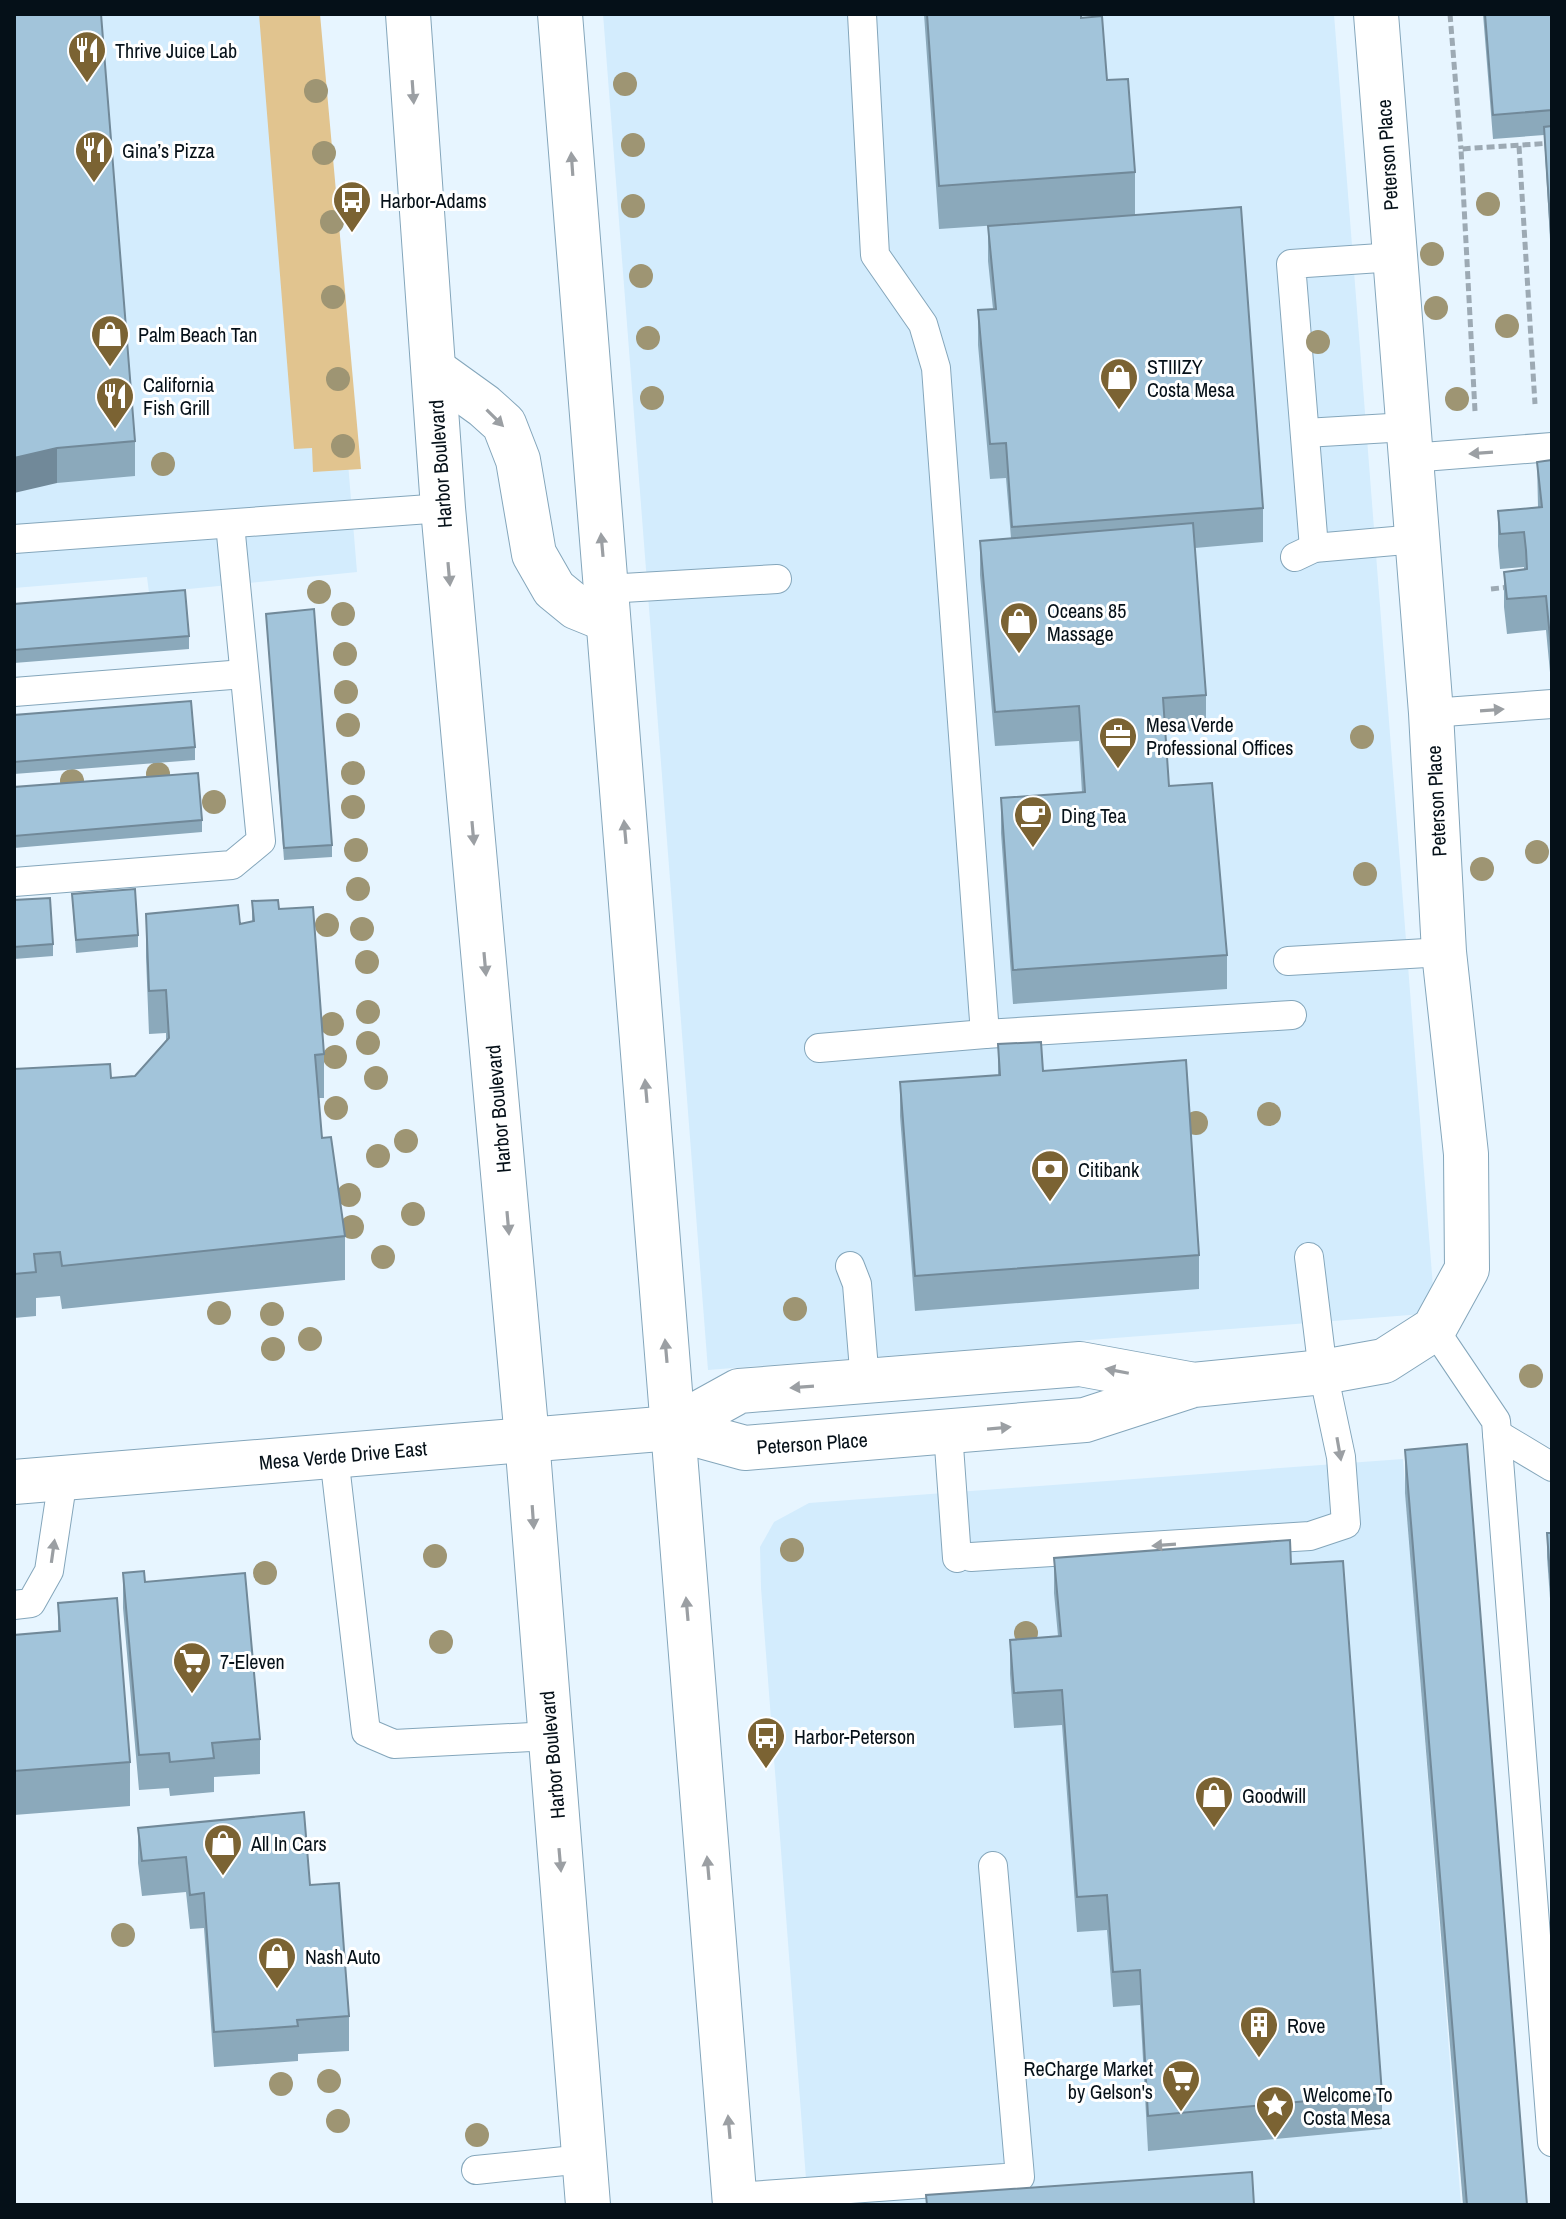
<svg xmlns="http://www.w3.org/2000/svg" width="1566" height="2219" font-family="'Archivo Narrow',sans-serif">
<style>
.built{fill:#d3ecfd}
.green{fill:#e1c48f}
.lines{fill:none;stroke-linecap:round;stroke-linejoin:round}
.service-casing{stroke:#84a6bb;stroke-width:30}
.tertiary-casing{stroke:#84a6bb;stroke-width:46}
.primary-casing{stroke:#84a6bb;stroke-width:46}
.path{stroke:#9daab4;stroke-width:5;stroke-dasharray:8 4;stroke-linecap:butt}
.service{stroke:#fff;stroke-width:28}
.tertiary{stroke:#fff;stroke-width:44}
.primary{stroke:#fff;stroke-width:44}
.tree{fill:#9e9573}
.wall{fill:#8ba9bb}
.shaded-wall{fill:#718999}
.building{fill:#a2c4da;stroke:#718999;stroke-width:2}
.oneway{fill:#9b9fa3}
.labels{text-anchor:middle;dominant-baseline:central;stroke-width:6;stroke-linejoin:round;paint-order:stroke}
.poi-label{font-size:20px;fill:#051018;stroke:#fff;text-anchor:start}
.street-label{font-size:20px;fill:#051018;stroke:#fff}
</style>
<rect width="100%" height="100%" fill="#e7f5ff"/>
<g class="built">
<polygon points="14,14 311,14 357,572 149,593 147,577 14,588"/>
<polygon points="603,14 1334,14 1435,1313 708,1370"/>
<polygon points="1403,1459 1461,2205 808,2205 761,1588 760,1547 774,1522 809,1503"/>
</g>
<polygon class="green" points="259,14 320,14 361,469 313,472 312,448 294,449"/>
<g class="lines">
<defs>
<g id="service">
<polyline points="862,14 875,255 923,324 936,368 985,1034"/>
<polyline points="1305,433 1407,427"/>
<polyline points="1410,458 1552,447"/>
<polyline points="14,539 443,508"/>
<polyline points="1314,548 1291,264 1395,257"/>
<polyline points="1295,557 1314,548 1417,539"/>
<polyline points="606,589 777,579"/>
<polyline points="14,692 244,674"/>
<polyline points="1431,713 1552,704"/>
<polyline points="14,882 232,865 261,841 230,524"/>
<polyline points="1288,961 1444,952"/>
<polyline points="819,1048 985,1034 1292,1015"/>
<polyline points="850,1266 857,1284 865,1382"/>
<polyline points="1434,1329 1496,1421 1552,2142"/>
<polyline points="948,1432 957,1558"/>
<polyline points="1497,1434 1552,1467"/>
<polyline points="334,1456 366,1732 394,1744 550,1736"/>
<polyline points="971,1557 1310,1536 1346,1524 1341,1457 1323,1372 1309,1257"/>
<polyline points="14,1605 31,1603 49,1571 63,1478"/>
<polyline points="476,2170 584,2159"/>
<polyline points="735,2197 1020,2177 993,1866"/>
</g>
<g id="tertiary">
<polyline points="672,1428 739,1391 1080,1364 1189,1384"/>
<polyline points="14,1482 672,1428 745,1448 1085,1420 1193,1385 1323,1372 1384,1361 1434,1329 1467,1269 1466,1154 1444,952 1431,713 1376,14"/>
</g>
<g id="primary">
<polyline points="408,14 443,508 527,1439 588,2205"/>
<polyline points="560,14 735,2205"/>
<polyline points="434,370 484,406 504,424 518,460 534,554 554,589 576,607 608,620"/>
</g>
</defs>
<use href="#service" class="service-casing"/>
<use href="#tertiary" class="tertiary-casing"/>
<use href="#primary" class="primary-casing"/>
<g class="path">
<polyline points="1450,14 1461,149"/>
<polyline points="1519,146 1535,404"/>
<polyline points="1475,411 1461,149 1552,143"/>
<polyline points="1491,589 1509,587"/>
</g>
<use href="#service" class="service"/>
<use href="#tertiary" class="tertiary"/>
<use href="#primary" class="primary"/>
</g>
<g class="tree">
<circle cx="625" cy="84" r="12"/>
<circle cx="316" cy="91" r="12"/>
<circle cx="633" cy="145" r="12"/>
<circle cx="324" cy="153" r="12"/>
<circle cx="1488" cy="204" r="12"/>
<circle cx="633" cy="206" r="12"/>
<circle cx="332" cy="222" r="12"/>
<circle cx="1432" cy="254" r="12"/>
<circle cx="641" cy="276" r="12"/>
<circle cx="333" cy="297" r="12"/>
<circle cx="1436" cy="308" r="12"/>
<circle cx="1507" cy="326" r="12"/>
<circle cx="648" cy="338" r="12"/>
<circle cx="1318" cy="342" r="12"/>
<circle cx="338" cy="379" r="12"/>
<circle cx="652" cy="398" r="12"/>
<circle cx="1457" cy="399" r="12"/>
<circle cx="343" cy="446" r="12"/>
<circle cx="163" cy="464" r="12"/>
<circle cx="319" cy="592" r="12"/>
<circle cx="343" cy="614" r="12"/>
<circle cx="345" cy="654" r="12"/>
<circle cx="346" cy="692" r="12"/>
<circle cx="348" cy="725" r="12"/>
<circle cx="1362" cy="737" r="12"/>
<circle cx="353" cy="773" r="12"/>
<circle cx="158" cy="774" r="12"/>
<circle cx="72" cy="781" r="12"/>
<circle cx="214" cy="802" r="12"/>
<circle cx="353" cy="807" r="12"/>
<circle cx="356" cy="850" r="12"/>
<circle cx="1537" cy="852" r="12"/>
<circle cx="1482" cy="869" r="12"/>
<circle cx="1365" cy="874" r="12"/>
<circle cx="358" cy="889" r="12"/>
<circle cx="327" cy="925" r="12"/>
<circle cx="362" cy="929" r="12"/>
<circle cx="367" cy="962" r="12"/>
<circle cx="368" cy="1012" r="12"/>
<circle cx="332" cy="1024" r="12"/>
<circle cx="368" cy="1043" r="12"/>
<circle cx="335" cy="1057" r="12"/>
<circle cx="376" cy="1078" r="12"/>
<circle cx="336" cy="1108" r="12"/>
<circle cx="1269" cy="1114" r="12"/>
<circle cx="1196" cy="1123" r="12"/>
<circle cx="406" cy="1141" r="12"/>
<circle cx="378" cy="1156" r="12"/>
<circle cx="349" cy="1195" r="12"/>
<circle cx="413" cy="1214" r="12"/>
<circle cx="352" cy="1227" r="12"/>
<circle cx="383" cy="1257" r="12"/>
<circle cx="795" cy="1309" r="12"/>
<circle cx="219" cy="1313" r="12"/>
<circle cx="272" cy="1314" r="12"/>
<circle cx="310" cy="1339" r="12"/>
<circle cx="273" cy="1349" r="12"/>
<circle cx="1531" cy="1376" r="12"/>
<circle cx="792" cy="1550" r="12"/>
<circle cx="435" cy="1556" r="12"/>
<circle cx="265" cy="1573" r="12"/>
<circle cx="1026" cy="1633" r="12"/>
<circle cx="441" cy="1642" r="12"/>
<circle cx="123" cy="1935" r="12"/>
<circle cx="329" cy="2081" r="12"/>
<circle cx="281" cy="2084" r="12"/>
<circle cx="338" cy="2121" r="12"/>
<circle cx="477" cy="2135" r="12"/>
</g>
<g class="wall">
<polygon points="14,14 135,441 135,476 57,483"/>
<polygon points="924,14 1081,14 1081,18 1107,80 1135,172 1135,215 1263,508 1263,542 1195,548 1206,695 1206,730 1165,733 1169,786 1227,955 1227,989 1013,1004 1001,833 1001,798 1082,793 1079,741 995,746 980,575 980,541 1011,538 1006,478 990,479 978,345 978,310 993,309 988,261 988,226 1061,221 939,229"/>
<polygon points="1483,14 1552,14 1552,274 1544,135 1493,139"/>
<polygon points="1552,460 1552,683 1551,683 1546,630 1507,634 1504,607 1504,572 1524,570 1524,567 1500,569 1498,546 1498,511 1538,507 1537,462"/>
<polygon points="14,604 189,636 189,649 14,663"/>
<polygon points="266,614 332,845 332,857 284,860"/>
<polygon points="14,715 195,747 195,760 14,774"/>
<polygon points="14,787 202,820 202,832 14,848"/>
<polygon points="72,894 138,935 138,947 76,953"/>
<polygon points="14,900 53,944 53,956 14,959"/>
<polygon points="252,901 279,909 324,1054 324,1098 319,1098 322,1138 345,1236 345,1280 62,1309 60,1296 36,1298 36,1316 14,1318 14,1067 14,1069 111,1078 135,1076 166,1040 166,1033 149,1034 146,957 146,914 240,924 252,922"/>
<polygon points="998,1044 1199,1255 1199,1289 915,1311 900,1116 900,1082 998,1075"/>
<polygon points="1405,1450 1527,2205 1463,2205 1405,1493"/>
<polygon points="1547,1533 1552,1533 1552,1626 1547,1557"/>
<polygon points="1054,1558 1291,1564 1382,2094 1382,2129 1148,2151 1140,2005 1113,2007 1107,1930 1077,1932 1062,1725 1014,1728 1010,1674 1010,1640 1058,1636 1054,1593"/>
<polygon points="123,1573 145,1582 260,1739 260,1774 214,1777 214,1792 170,1796 169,1788 139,1790 123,1608"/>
<polygon points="58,1603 130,1762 130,1806 14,1815 14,1635 58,1631"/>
<polygon points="138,1828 310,1885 349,2016 349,2051 298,2054 298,2061 214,2067 204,1928 190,1929 186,1892 142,1896 138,1863"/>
</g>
<polygon class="shaded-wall" points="57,448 57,483 14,493 14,458"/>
<g class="building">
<polygon points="14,14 101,14 135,441 57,448 14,458"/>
<polygon points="927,14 1081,14 1081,18 1102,16 1107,80 1128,79 1135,172 939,186"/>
<polygon points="1485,14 1552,14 1552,110 1493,115"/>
<polygon points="1552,126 1552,250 1544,127"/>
<polygon points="1241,207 1263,508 1012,527 1006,443 990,444 978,310 996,309 988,226"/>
<polygon points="1552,460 1552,648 1551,648 1546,596 1507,599 1504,572 1527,569 1526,550 1524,532 1500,534 1498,511 1542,507 1537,462"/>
<polygon points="1193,523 1206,695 1163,698 1169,786 1212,783 1227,955 1013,970 1001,798 1085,792 1079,706 995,712 980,541"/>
<polygon points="185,590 189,636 14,650 14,604"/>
<polygon points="314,609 332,845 284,848 266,614"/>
<polygon points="191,701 195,747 14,762 14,715"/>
<polygon points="198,773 202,820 14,836 14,787"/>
<polygon points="135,889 138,935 76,940 72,894"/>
<polygon points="50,898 53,944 14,947 14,900"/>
<polygon points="278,900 279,909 313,907 324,1054 315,1055 322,1138 331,1137 345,1236 62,1266 60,1252 34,1254 36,1272 14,1274 14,1067 14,1069 110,1064 111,1078 135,1076 169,1038 166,990 149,991 146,914 238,905 240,924 254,921 252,901"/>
<polygon points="1041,1042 1043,1071 1186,1060 1199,1255 915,1276 900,1082 1000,1075 998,1044"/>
<polygon points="1467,1444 1527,2205 1467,2205 1405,1450"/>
<polygon points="1547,1533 1552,1533 1552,1602"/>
<polygon points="1290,1540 1291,1564 1343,1561 1382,2094 1148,2116 1140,1970 1113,1972 1107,1895 1077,1897 1062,1690 1014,1693 1010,1640 1061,1636 1054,1558"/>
<polygon points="144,1571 145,1582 245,1573 260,1739 212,1743 214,1758 170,1762 169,1753 139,1755 123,1573"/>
<polygon points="117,1598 130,1762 14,1771 14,1635 60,1631 58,1603"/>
<polygon points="304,1812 310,1885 339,1883 349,2016 297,2020 298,2026 214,2032 204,1893 190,1895 186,1857 142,1861 138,1828"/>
<polygon points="1252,2172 1254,2205 927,2205 926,2195"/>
</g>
<defs><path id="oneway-solid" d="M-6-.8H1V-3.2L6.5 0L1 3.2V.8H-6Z" transform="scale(2)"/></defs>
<g class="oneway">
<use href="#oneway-solid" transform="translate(413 92) rotate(86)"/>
<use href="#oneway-solid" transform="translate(572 164) rotate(-94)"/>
<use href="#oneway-solid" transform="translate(495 418) rotate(45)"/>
<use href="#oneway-solid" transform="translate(1481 453) rotate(176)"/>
<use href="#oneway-solid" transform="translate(602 545) rotate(-95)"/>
<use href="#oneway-solid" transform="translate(449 574) rotate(85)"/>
<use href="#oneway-solid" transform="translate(1492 710) rotate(-4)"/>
<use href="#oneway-solid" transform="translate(625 832) rotate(-95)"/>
<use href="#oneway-solid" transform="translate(473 833) rotate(85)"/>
<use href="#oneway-solid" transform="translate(485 964) rotate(85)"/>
<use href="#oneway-solid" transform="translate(646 1091) rotate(-95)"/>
<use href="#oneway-solid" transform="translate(508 1223) rotate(85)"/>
<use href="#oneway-solid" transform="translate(666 1351) rotate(-95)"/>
<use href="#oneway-solid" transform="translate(1117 1371) rotate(-169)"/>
<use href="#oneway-solid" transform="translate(802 1387) rotate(176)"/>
<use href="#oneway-solid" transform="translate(999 1428) rotate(-5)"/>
<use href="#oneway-solid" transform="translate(1339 1449) rotate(80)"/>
<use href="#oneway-solid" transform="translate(533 1517) rotate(86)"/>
<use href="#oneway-solid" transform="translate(1164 1545) rotate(176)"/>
<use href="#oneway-solid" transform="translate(53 1551) rotate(-82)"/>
<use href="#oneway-solid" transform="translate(687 1609) rotate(-95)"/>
<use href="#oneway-solid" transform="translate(560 1860) rotate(85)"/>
<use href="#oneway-solid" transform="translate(708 1868) rotate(-95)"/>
<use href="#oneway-solid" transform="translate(729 2127) rotate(-95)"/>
</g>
<defs>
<symbol id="restaurant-pin" viewBox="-11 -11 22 30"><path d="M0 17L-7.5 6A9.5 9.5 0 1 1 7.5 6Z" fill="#7b6333" stroke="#fff"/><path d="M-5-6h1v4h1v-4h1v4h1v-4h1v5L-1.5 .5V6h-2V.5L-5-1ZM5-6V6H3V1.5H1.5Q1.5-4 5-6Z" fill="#fff"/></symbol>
<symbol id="bus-pin" viewBox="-11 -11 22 30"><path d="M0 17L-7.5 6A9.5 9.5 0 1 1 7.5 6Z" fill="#7b6333" stroke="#fff"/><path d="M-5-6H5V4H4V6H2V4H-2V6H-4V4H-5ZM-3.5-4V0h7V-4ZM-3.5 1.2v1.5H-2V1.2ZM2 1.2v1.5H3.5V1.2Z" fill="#fff"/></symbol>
<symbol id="shop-pin" viewBox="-11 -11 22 30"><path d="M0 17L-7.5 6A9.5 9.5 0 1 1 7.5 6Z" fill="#7b6333" stroke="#fff"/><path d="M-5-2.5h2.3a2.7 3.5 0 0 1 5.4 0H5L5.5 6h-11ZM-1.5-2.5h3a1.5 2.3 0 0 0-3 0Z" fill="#fff"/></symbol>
<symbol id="office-pin" viewBox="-11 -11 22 30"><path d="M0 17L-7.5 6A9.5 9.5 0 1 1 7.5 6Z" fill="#7b6333" stroke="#fff"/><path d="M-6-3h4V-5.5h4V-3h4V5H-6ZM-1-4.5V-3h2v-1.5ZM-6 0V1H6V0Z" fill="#fff"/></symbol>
<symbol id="cafe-pin" viewBox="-11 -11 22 30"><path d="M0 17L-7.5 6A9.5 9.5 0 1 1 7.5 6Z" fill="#7b6333" stroke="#fff"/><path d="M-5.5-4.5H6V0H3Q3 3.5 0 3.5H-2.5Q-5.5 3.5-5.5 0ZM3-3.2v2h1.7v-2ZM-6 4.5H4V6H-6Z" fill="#fff"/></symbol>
<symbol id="bank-pin" viewBox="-11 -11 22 30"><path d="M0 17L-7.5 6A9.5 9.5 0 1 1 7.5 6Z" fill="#7b6333" stroke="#fff"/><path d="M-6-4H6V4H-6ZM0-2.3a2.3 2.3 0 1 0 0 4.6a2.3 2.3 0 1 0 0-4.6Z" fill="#fff"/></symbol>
<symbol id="supermarket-pin" viewBox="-11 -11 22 30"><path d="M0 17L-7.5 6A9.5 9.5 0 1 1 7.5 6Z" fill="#7b6333" stroke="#fff"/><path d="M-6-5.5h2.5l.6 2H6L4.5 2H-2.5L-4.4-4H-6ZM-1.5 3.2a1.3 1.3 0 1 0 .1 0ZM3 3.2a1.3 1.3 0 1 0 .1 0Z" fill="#fff"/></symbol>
<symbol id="building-pin" viewBox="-11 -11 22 30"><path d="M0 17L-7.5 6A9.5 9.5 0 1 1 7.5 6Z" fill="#7b6333" stroke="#fff"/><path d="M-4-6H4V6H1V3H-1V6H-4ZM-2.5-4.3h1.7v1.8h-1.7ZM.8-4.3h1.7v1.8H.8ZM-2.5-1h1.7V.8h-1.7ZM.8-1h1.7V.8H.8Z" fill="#fff"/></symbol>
<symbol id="sight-pin" viewBox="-11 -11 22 30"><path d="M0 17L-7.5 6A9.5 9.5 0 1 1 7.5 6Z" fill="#7b6333" stroke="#fff"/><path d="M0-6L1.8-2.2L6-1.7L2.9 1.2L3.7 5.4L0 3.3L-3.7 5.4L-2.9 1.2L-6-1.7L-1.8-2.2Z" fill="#fff"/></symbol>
</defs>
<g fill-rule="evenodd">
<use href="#restaurant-pin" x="65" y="28" width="44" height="60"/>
<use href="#restaurant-pin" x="72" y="128" width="44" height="60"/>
<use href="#bus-pin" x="330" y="178" width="44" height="60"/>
<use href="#shop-pin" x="88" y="312" width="44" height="60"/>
<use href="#shop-pin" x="1097" y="355" width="44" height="60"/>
<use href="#restaurant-pin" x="93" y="374" width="44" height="60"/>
<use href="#shop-pin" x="997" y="599" width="44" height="60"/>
<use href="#office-pin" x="1096" y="714" width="44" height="60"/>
<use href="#cafe-pin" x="1011" y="793" width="44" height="60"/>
<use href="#bank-pin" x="1028" y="1147" width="44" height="60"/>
<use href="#supermarket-pin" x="170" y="1639" width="44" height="60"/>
<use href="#bus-pin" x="744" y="1714" width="44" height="60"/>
<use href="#shop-pin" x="1192" y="1773" width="44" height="60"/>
<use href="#shop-pin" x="201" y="1821" width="44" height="60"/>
<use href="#shop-pin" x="255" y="1934" width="44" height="60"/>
<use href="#building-pin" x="1237" y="2003" width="44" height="60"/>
<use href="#supermarket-pin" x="1159" y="2057" width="44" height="60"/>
<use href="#sight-pin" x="1253" y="2083" width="44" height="60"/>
</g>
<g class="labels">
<g class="poi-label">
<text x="115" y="50">Thrive Juice Lab</text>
<text x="122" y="150">Gina’s Pizza</text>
<text x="380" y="200">Harbor-Adams</text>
<text x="138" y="334">Palm Beach Tan</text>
<text x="1147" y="366">STIIIZY<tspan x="1147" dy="23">Costa Mesa</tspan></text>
<text x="143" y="384">California<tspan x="143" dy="23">Fish Grill</tspan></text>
<text x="1047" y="610">Oceans 85<tspan x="1047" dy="23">Massage</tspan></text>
<text x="1146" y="724">Mesa Verde<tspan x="1146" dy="23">Professional Offices</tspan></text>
<text x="1061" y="815">Ding Tea</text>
<text x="1078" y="1169">Citibank</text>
<text x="220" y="1661">7-Eleven</text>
<text x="794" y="1736">Harbor-Peterson</text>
<text x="1242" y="1795">Goodwill</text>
<text x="251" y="1843">All In Cars</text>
<text x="305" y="1956">Nash Auto</text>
<text x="1287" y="2025">Rove</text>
<text x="1153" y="2068" text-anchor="end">ReCharge Market<tspan x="1153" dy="23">by Gelson's</tspan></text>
<text x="1303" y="2094">Welcome To<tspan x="1303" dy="23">Costa Mesa</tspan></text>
</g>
<g class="street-label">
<text transform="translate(1387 155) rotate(-94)">Peterson Place</text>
<text transform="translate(440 464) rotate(-94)">Harbor Boulevard</text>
<text transform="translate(1436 801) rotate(-93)">Peterson Place</text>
<text transform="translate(498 1109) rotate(-95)">Harbor Boulevard</text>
<text transform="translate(812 1443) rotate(-4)">Peterson Place</text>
<text transform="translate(343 1455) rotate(-5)">Mesa Verde Drive East</text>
<text transform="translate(552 1755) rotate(-95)">Harbor Boulevard</text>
</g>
</g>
<rect width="1566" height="2219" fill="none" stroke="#051018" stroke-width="32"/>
</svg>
